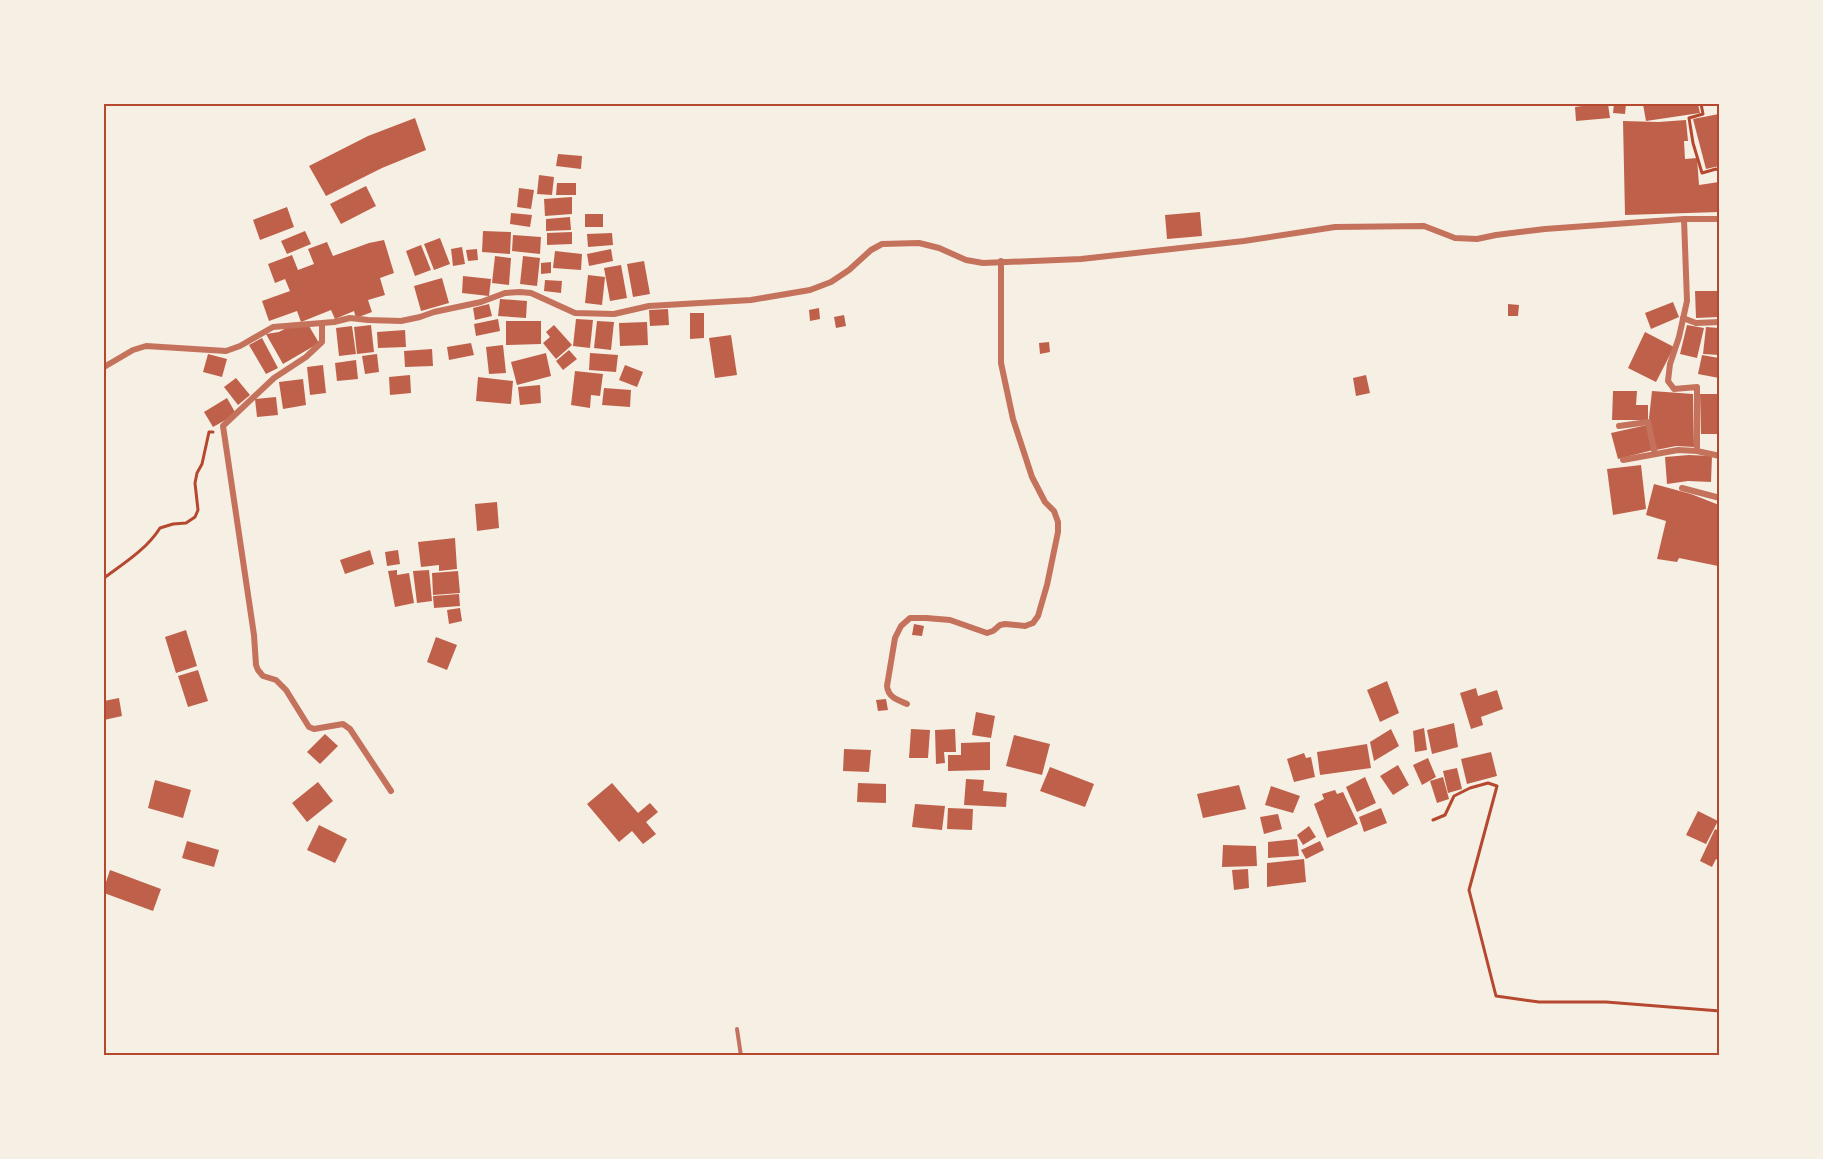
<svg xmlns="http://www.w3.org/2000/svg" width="1823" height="1159" font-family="Montserrat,sans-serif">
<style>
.building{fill:#bf614a}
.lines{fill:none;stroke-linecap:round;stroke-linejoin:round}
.path{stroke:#b5482f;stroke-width:3}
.service{stroke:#c5725c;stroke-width:4}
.minor{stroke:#c5725c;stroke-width:6}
.neatline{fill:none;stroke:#b5482f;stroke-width:2}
</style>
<rect width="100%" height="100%" fill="#f6efe4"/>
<g class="building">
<polygon points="1588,104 1608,104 1610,118 1576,121 1575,107 1589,105"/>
<polygon points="1614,104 1626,104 1625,114 1613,113"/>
<polygon points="1643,104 1698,104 1700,113 1646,121"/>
<polygon points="1719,114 1719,166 1706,169 1693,119"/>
<polygon points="415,118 426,150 382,168 326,196 309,166 368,136"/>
<polygon points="1686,120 1688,141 1684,141 1685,159 1697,158 1699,185 1719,182 1719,212 1625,215 1623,121 1658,122"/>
<polygon points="558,154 582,156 581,169 556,166"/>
<polygon points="539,175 554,177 552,195 537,194"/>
<polygon points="557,183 576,183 576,195 556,195"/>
<polygon points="366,186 376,206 341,224 330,204"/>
<polygon points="519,188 534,190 531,209 517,207"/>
<polygon points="572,197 572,214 545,216 544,199"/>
<polygon points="287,207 294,227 260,240 253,220"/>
<polygon points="1200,212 1202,236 1167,239 1165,215"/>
<polygon points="511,213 532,215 530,227 510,224"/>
<rect x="585" y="214" width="18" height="13"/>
<polygon points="570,217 571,230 546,231 546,219"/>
<polygon points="305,231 311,244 287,254 281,241"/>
<polygon points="483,231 511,232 510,254 482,252"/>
<polygon points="572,232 572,244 547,245 547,233"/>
<polygon points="612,233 613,245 588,247 587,234"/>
<polygon points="513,235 541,237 540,254 512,251"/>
<polygon points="440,238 450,264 434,270 424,244"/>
<polygon points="384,240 394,273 380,278 385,295 368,300 372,312 356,318 354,311 335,319 331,310 301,322 297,311 269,321 262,301 290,291 285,279 275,283 268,264 292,255 298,270 314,264 308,249 327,242 333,256 369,243"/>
<polygon points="421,245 431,270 415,276 406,251"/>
<polygon points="462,247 465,264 453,266 451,249"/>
<polygon points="477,249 478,260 468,261 466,250"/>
<polygon points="611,249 613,261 589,266 587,254"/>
<polygon points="555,251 582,254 581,270 553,268"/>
<polygon points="495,256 511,258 509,285 492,283"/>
<polygon points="523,256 540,258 537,286 520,284"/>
<polygon points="644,261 650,294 633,297 627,264"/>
<polygon points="551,262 551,273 541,274 541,263"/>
<polygon points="621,265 627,298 610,301 604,268"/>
<polygon points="588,275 605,277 602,305 585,303"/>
<polygon points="463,276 491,279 489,296 462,293"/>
<polygon points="442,278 449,303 421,311 414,286"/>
<polygon points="545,280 562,281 561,293 544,291"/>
<polygon points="1695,291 1719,291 1719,317 1696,318"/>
<polygon points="500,299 527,301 526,318 498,316"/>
<polygon points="1673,302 1679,317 1651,329 1645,313"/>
<polygon points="489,304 492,316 475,320 473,308"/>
<polygon points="1508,304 1519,305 1518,316 1508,316"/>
<polygon points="819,308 820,319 810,321 809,310"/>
<polygon points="668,309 669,325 650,326 649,310"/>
<polygon points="690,313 704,313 704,338 690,339"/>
<polygon points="844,315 846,326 836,328 834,317"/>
<polygon points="498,319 500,331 476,336 474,324"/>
<polygon points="576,319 593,320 590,348 573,346"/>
<polygon points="506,321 541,321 541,344 506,345"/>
<polygon points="597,321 614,322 611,350 594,348"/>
<polygon points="647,322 648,345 620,346 619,323"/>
<polygon points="292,325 309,326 319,343 283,364 266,334 279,332"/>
<polygon points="371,325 374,352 357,354 354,327"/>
<polygon points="554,325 572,345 556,359 543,343 550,337 546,332"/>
<polygon points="1687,325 1704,328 1697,358 1680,354"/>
<polygon points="352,326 356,354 339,356 336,328"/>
<polygon points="1706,327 1719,328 1719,355 1703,354"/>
<polygon points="405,330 406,347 378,348 377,332"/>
<polygon points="1645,332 1674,347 1656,382 1628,368"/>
<polygon points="731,335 737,375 715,378 709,338"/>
<polygon points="262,338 278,368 266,374 249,345"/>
<polygon points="1049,342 1050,352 1040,354 1039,343"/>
<polygon points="471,343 474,355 449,360 447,347"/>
<polygon points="503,345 506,373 489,374 486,347"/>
<polygon points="432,349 433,366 405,367 404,351"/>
<polygon points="569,350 577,359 563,370 556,361"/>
<polygon points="546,353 551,376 517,385 511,362"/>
<polygon points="590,353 618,355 616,372 589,370"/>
<polygon points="208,354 227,359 222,377 203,372"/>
<polygon points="377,354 379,372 365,374 362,356"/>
<polygon points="1702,355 1719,358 1719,378 1698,374"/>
<polygon points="356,360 358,379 337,381 335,363"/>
<polygon points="323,365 326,393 310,395 307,367"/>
<polygon points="625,365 643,372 637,387 619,380"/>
<polygon points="575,371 603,374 600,396 591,395 590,408 571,405"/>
<polygon points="410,375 411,393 390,395 389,377"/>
<polygon points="1366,375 1370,393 1356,396 1353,378"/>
<polygon points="478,377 513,381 511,404 476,401"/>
<polygon points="236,378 250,395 238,405 224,387"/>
<polygon points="303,379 306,405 283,409 279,382"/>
<polygon points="540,385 541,403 520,405 518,387"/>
<polygon points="604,388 631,390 630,407 602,405"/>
<polygon points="1613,391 1637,391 1636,405 1648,405 1648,420 1612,420"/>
<polygon points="1652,391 1693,394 1694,447 1676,446 1656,450 1649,418"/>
<polygon points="1700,394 1719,394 1719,434 1701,434"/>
<polygon points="276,397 278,415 257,417 255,399"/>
<polygon points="227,398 236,414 213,427 204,412"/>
<polygon points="1647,425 1653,450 1618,459 1611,433"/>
<polygon points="1689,455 1712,456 1711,482 1688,481 1667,484 1665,457"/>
<polygon points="1641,465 1646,509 1613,515 1607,469"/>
<polygon points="1654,484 1691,494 1719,505 1719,553 1718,566 1679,558 1677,562 1657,559 1666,521 1646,515"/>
<polygon points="497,502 499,528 477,531 475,504"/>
<polygon points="455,538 457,569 439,571 439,565 421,567 418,542"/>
<polygon points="370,550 374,564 345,574 340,560"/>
<polygon points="398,550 400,564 387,566 385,552"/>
<polygon points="397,570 397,575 409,573 414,603 395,607 388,571"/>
<polygon points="429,570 432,601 417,603 413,571"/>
<polygon points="458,571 460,593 433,595 432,573"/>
<polygon points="459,594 460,606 434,608 433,596"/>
<polygon points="460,608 462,621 449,624 447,610"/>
<polygon points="914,624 924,626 922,636 912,635"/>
<polygon points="186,630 197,666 176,673 165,637"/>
<polygon points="436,637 457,645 447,670 427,662"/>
<polygon points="198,670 208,701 188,707 178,676"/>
<polygon points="1387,681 1399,713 1380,722 1367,690"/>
<polygon points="1476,688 1478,696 1497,690 1503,709 1481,717 1483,725 1471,729 1460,693"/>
<polygon points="119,698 122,716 104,720 104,701"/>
<polygon points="886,699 888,710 878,711 876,700"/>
<polygon points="976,712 995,716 991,738 972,735"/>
<polygon points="1454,723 1458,747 1432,754 1427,730"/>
<polygon points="1424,728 1427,750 1415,752 1413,731"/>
<polygon points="911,729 930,730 928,758 909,758"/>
<polygon points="955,729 956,752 944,752 945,763 936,764 935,730"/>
<polygon points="1391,729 1399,746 1374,761 1370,742"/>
<polygon points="325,734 338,746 320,764 307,752"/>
<polygon points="1014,735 1050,744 1042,775 1006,766"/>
<polygon points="990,742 990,770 948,771 948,755 961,755 961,743"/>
<polygon points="1367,744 1371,768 1320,775 1317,752"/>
<polygon points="844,749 871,750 869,772 843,771"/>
<polygon points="1491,752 1497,776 1467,784 1461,759"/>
<polygon points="1304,753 1306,758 1311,757 1315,777 1294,782 1287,759"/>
<polygon points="1428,758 1436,777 1422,785 1413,765"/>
<polygon points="1398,765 1409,785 1393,795 1380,776"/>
<polygon points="1050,767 1094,784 1085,807 1040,791"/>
<polygon points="1457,768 1462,789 1448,793 1443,771"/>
<polygon points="1365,777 1376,803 1357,812 1346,787"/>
<polygon points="1443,777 1449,799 1437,803 1430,781"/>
<polygon points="966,779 984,780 983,791 1007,793 1006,807 964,805"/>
<polygon points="155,780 191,790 183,818 148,808"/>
<polygon points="318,782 333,801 307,822 292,803"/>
<polygon points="612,783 638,813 650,803 658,812 646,822 656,834 643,844 632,831 619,842 587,804"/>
<polygon points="858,783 886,784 886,803 857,802"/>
<polygon points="1239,785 1246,809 1203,818 1197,794"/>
<polygon points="1271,786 1300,796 1293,813 1265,805"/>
<polygon points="1335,790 1337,794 1343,792 1358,824 1327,838 1314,804 1324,799 1322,794"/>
<polygon points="915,804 945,806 942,830 912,827"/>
<polygon points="948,808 973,809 972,830 947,829"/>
<polygon points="1381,808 1387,823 1364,832 1359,817"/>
<polygon points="1698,811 1718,821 1706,844 1686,835"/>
<polygon points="1278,814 1282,829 1264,834 1260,817"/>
<polygon points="319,825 347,839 335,863 307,850"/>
<polygon points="1309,826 1316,837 1303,845 1297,835"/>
<polygon points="1715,829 1719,831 1719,861 1716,859 1712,867 1700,861"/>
<polygon points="1297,839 1299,856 1268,858 1268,842"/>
<polygon points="187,841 219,850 214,867 182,858"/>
<polygon points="1320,841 1324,850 1306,859 1301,850"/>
<polygon points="1223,845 1256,846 1257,866 1222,867"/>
<polygon points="1304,859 1306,882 1267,887 1267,863"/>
<polygon points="1248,869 1249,888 1234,890 1232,870"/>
<polygon points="110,870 161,889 153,911 104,893 104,888"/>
</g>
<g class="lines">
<g class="path">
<polyline points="1701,104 1703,114 1689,118 1693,143 1702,173 1716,169 1720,171"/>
<path d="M104,578c19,-14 43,-29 56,-50l13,-4 13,-1 9,-6 3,-7 -3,-27 2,-10 5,-9 7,-32h4"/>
<polyline points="1433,820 1445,815 1454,796 1470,788 1488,783 1497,786 1469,890 1496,996 1539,1002 1606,1002 1720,1011"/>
</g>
<polyline class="service" points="737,1029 741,1056"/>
<g class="minor">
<polyline points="1684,219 1687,301 1679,337 1670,364 1668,381 1674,389 1697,387 1697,451 1720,456"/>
<polyline points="1683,318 1696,323 1720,322"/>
<polyline points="322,324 322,342 306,357 274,378 223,426 254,635 256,665 258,670 263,676 276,680 286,690 309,727 314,729 343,724 350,729 391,791"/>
<polyline points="104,367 133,350 146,346 226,351 240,346 273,327 334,322 350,318 368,320 401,321 420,317 434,312 481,302 505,293 520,292 531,293 575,313 614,314 649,306 751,300 810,290 831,282 849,270 871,250 882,244 919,243 939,248 966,260 983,263 1081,259 1244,241 1335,227 1424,226 1455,238 1477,239 1496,235 1545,229 1684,219 1720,219"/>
<polyline points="1619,426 1648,422 1655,454"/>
<polyline points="1623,460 1678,450 1697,451"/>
<polyline points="1682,488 1720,498"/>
<path d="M907,704c-10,-4 -19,-7 -20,-18l8,-48 6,-12 9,-8h16l24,2 37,13 6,-2 7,-6 5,-1 20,2 8,-3 5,-7 9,-31 11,-53v-10l-4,-11 -9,-9 -13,-25 -19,-58 -12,-56v-102"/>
</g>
</g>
<rect width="1823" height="1159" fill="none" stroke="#f6efe4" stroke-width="210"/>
<rect x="105" y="105" width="1613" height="949" class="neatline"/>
</svg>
